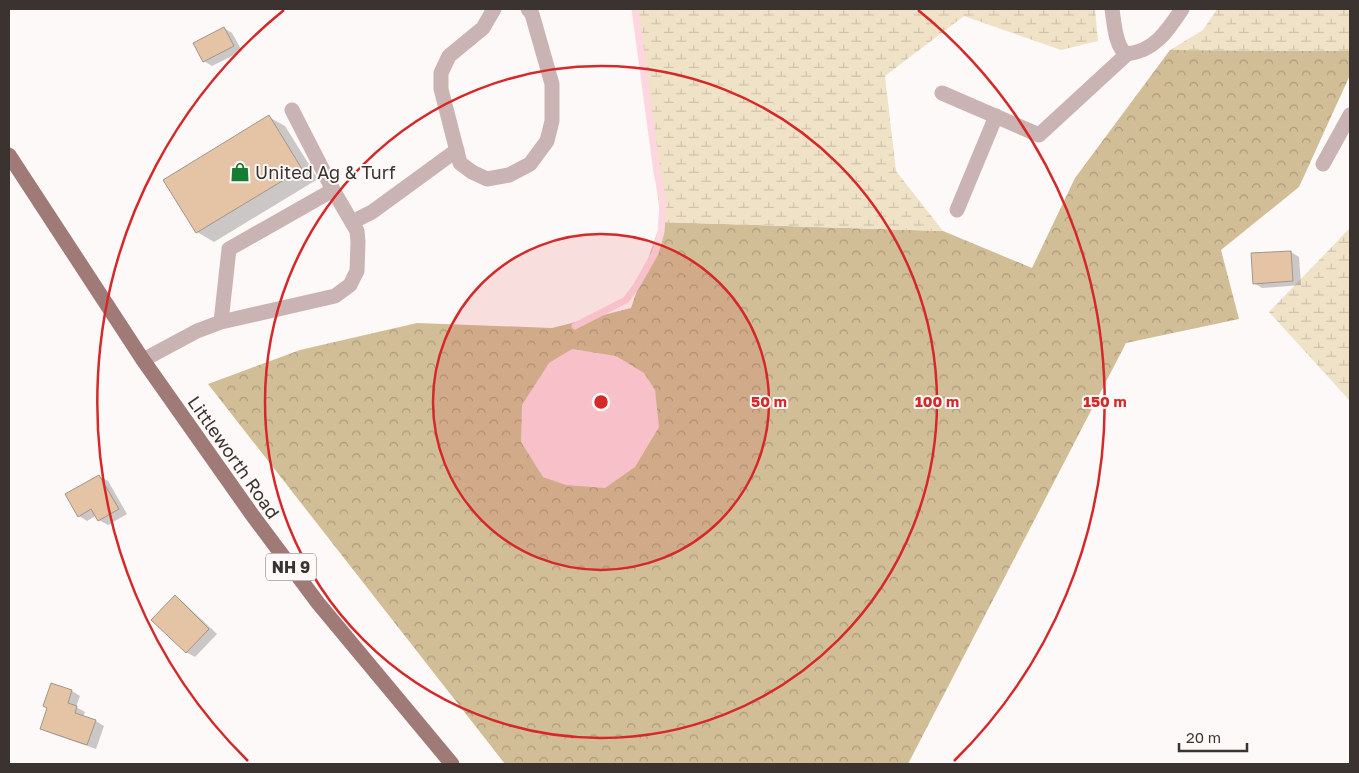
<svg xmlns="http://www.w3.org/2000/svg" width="1359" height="773" font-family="'Golos Text',sans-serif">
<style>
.forest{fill:url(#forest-crowns)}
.wetland{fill:url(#wetland-marsh)}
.water{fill:#fdd6e0}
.shadow{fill:#0003}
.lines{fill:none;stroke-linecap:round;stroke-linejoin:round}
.stream{stroke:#fdd6e0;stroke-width:7}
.building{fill:#e5c4a5;stroke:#a2958a}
.minor{stroke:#cab4b3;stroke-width:15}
.major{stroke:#a07a77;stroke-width:15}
.ring{fill:none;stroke:#d62828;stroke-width:2.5}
.labels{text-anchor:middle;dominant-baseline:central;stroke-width:4;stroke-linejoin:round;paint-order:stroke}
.shield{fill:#fdf9f8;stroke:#746e6c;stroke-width:1}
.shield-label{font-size:16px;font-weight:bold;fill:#3a3330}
.poi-label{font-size:18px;fill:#3a3330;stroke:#fdf9f8;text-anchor:start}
.street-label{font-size:18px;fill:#3a3330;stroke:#fdf9f8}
.centre{fill:#d62828;stroke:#fdf9f8;stroke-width:2.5}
.ring-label{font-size:15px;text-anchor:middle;font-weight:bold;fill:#d62828;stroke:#fdf9f8;stroke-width:4;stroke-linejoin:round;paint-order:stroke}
</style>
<defs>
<pattern id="forest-crowns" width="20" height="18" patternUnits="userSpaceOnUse" patternTransform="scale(1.25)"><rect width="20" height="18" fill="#d1be97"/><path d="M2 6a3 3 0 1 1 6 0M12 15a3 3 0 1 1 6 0" fill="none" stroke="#ab9b7c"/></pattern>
<pattern id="wetland-marsh" width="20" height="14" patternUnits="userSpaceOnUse" patternTransform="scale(1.25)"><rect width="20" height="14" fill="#f0e2c7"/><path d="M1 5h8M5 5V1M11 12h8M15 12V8" fill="none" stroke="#cfc2ab"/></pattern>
</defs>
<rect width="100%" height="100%" fill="#fdf9f8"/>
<polygon class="forest" points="1170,50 1350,51 1350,75 1299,187 1221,250 1239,319 1126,343 908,764 505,764 208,384 300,350 417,323 552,328 631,308 661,222 943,231 1032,268 1075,178"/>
<g class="wetland">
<polygon points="633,9 1095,9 1098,41 1061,50 964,16 885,76 896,171 943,231 661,222"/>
<polygon points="1217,9 1350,9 1350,51 1170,50 1203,30"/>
<polygon points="1350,228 1350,401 1269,312"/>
</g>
<polygon class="water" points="572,349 616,356 644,373 655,390 659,427 635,467 605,488 566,485 543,477 521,442 522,405 549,363"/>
<g class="shadow">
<polygon points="224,28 232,33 242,51 212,66 204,61"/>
<polygon points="269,117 285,126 318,179 214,242 197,232 165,180"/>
<polygon points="1291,252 1299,257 1301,285 1262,288 1254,283"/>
<polygon points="99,476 108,481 127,514 108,525 99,520 97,515 87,521 79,516"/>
<polygon points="175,597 183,602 217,634 195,657 186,652"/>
<polygon points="52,684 72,691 80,696 76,707 85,712 83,717 96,721 104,726 96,749 50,733 42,728 49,708"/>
</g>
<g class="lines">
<polyline class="stream" points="575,326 626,300 637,285 655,253 661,232 663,202 657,172 635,9"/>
</g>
<g class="building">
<polygon points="224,27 234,46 203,62 193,43"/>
<polygon points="269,115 302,169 196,233 163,180"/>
<polygon points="1291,251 1293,281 1253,284 1251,253"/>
<polygon points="99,475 119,509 98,521 91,509 78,517 65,494"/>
<polygon points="175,595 209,629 186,653 151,620"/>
<polygon points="51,683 72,690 68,703 77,706 75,713 96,720 87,745 40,729 47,708 43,706"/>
</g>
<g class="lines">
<g class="minor">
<polyline points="494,9 483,28 449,56 441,73 441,89 460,163 472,172 487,179 509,175 530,164 547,141 552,121 552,84 532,14 528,9"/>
<path d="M1112,9c2,12 3,39 15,45 28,-3 41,-24 55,-45"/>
<polyline points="942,93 1039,135 1127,54"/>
<polyline points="292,110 333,190"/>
<polyline points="1323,164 1350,115"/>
<polyline points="957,210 996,116"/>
<polyline points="352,222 372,212 457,150"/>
<polyline points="143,360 197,331 221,322 335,296 350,285 357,271 358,242 357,231 333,190 229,249 221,322"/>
</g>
<polyline class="major" points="9,155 143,360 253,516 318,603 452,764"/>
</g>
<circle cx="601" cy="402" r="168" fill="#d62828" fill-opacity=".12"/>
<g class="ring">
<circle cx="601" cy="402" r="168"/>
<circle cx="601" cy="402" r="336"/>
<path d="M248 761A504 504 0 0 1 284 10M918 10A504 504 0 0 1 954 761"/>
</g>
<defs>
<symbol id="shop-bare" viewBox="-9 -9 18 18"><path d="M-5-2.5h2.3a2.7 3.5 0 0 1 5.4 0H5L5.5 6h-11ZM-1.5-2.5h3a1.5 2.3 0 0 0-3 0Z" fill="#167e33" stroke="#fdf9f8" stroke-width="2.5" paint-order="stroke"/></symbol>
</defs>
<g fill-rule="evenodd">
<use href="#shop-bare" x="226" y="158" width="28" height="28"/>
</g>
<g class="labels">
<rect class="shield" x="266" y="553.5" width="50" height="27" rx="4"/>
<g class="shield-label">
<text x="291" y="567">NH 9</text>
</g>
<g class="poi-label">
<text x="255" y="172">United Ag &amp; Turf</text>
</g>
<g class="street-label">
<text transform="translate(234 457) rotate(55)">Littleworth Road</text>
</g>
</g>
<circle cx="601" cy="402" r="8" class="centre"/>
<g class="ring-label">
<text x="769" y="407">50 m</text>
<text x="937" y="407">100 m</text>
<text x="1105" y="407">150 m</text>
</g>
<rect width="1359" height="773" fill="none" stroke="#3a3330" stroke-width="20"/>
<path d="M1179 743v8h68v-8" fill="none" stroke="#3a3330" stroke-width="2.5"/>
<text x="1186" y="743" font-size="15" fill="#3a3330" stroke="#fdf9f8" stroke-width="4" paint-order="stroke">20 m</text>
</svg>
